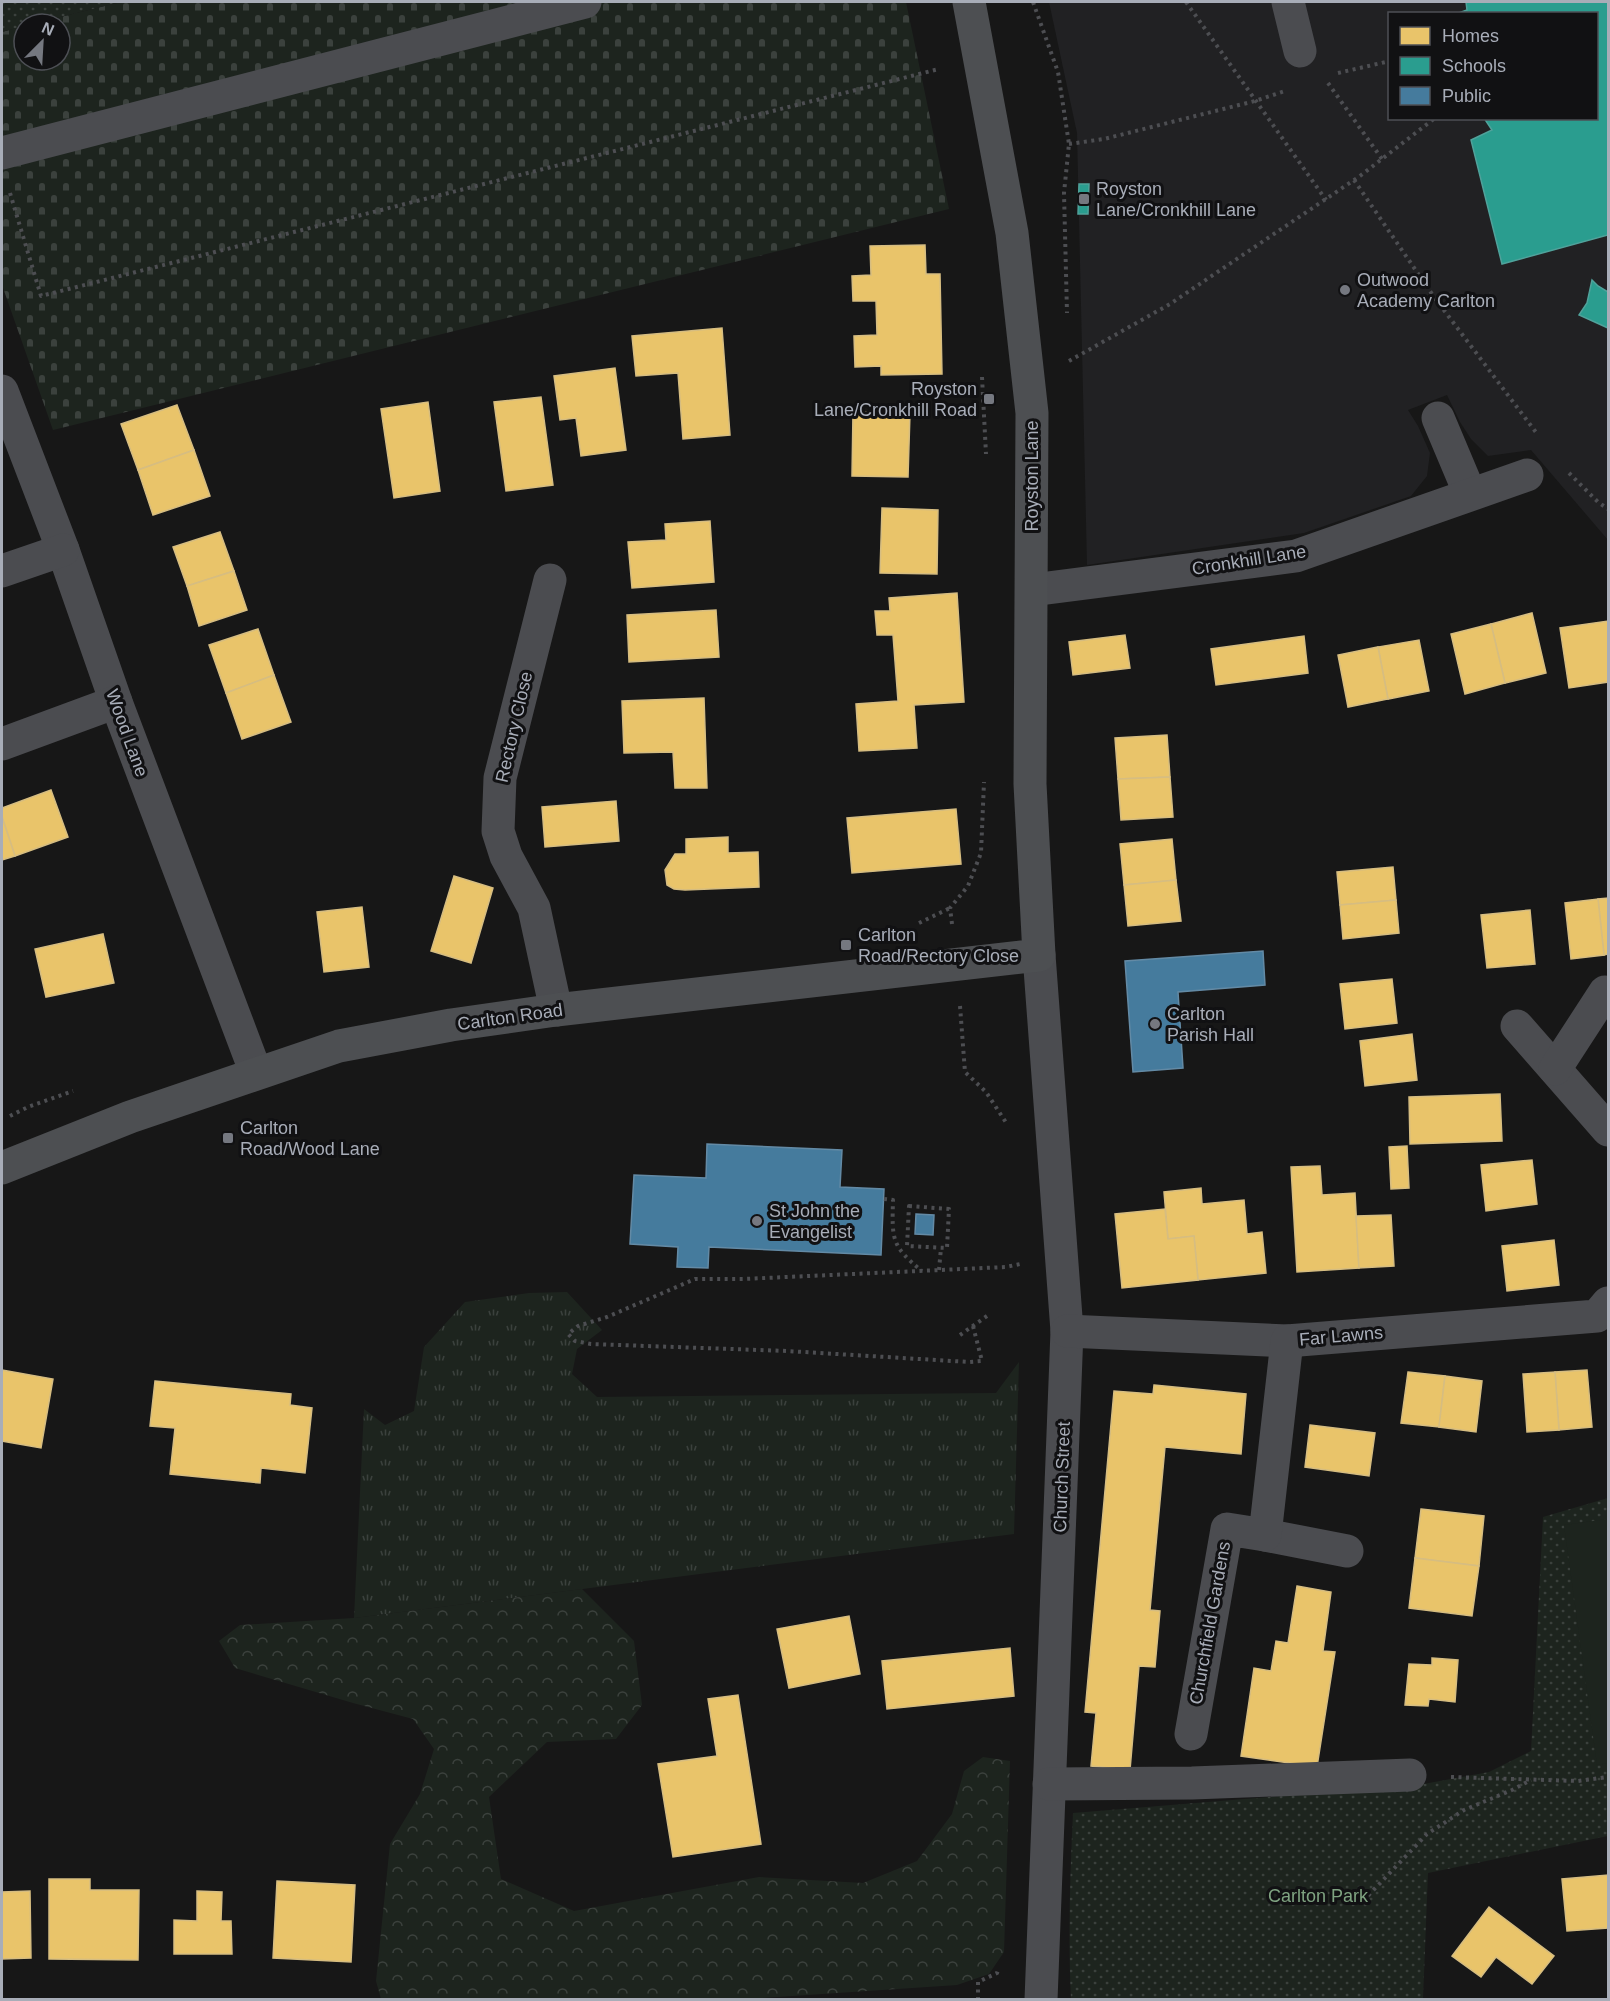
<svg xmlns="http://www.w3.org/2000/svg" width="1610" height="2001" font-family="Arial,sans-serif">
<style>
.built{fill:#212123;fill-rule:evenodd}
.grass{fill:url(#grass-tufts)}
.forest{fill:url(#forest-crowns)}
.cemetery{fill:url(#cemetery-stones)}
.park{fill:url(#park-dots)}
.garden{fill:#1d241e}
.homes{fill:#e9c46a;stroke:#d6bd81;stroke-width:1.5}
.schools{fill:#2a9d8f;stroke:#50a29b;stroke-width:1.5}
.public{fill:#457b9d;stroke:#638aa5;stroke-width:1.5}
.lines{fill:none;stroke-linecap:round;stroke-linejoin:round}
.path{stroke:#4d4e52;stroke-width:4;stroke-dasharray:3 4.5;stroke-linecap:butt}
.minor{stroke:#4b4c50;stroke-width:33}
.major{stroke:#4d4f52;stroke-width:33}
.poi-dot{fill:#757880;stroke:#111113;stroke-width:2}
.labels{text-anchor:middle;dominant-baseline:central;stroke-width:6;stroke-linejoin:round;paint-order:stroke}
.poi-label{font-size:18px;fill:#a8adb8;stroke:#111113;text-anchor:start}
.street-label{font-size:18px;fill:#a8adb8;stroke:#111113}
.park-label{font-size:18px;fill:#7fa381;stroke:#111113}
</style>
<defs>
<pattern id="grass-tufts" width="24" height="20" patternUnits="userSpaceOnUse" patternTransform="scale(1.5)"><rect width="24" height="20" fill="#1d241e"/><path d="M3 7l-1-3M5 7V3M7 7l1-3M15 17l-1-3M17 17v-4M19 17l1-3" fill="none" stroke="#3b413d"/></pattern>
<pattern id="forest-crowns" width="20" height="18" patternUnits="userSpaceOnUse" patternTransform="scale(1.5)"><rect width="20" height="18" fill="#1d241e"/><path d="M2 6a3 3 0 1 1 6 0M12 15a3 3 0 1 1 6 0" fill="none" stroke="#3b413d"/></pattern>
<pattern id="cemetery-stones" width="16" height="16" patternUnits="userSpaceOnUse" patternTransform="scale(1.5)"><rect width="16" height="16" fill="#1d241e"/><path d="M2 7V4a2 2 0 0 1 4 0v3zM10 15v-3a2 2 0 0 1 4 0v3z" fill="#3b413d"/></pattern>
<pattern id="park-dots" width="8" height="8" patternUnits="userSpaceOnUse" patternTransform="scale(1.5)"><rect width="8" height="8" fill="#1d241e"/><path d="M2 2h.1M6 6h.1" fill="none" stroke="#3b413d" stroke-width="1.8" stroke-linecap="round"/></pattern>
</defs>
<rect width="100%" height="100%" fill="#171717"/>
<path class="built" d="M1049,2h559v538l-77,-90 -43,6 -17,-17 -11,-17 -13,-27 -39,15 10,16 12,27 -3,23 -16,20 -107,37 -217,32 -10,-432zM1390,14h206v104h-206z"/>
<polygon class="grass" points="567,1292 602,1330 577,1349 572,1374 597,1397 996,1393 1019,1362 1014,1534 354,1618 364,1409 385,1425 414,1411 424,1347 465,1302 529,1293"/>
<polygon class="forest" points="582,1589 634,1641 642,1705 616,1739 547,1742 489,1797 501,1879 574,1911 759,1877 863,1883 917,1861 952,1814 964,1771 983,1757 1010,1761 1004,1952 989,1974 957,1985 733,2000 381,1999 376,1981 390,1844 420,1794 434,1749 413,1719 353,1703 235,1668 219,1641 240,1625 354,1618"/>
<polygon class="cemetery" points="121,2 906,2 949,209 53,430 2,285 2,32 24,26 24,60 60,60 60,24 32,24"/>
<g class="park">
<polygon points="2,2 121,2 32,24 24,24 24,26 2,32"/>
<path d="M1608,1498v338l-180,37 -5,126 -352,1c-3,-63 -1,-125 2,-187l345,-28 71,-13 42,-21 12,-234z"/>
</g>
<polygon class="garden" points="1608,1519 1608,1763 1597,1765 1564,1525"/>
<g class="homes">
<polygon points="925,245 926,274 940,274 942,374 881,375 881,366 855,367 854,336 877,335 876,301 853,301 852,276 871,275 870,246"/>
<polygon points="722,328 730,435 683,439 678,373 636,376 632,336"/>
<polygon points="615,368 626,450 581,456 576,418 560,420 554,376"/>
<polygon points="541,397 553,485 506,491 494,402"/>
<polygon points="428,402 440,491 394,498 381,409"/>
<polygon points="177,405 194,450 138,470 121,424"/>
<polygon points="853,412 910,413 908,477 852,476"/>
<polygon points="194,450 210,496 153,515 138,470"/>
<polygon points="882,508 938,510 937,574 880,573"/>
<polygon points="710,521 714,582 632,588 628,542 666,540 665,524"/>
<polygon points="220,532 234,571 187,586 173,547"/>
<polygon points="234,571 247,610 199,626 187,586"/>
<polygon points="957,593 964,702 914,705 917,748 859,751 856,704 898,701 893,635 877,635 875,611 890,611 889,598"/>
<polygon points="716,610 719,657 629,662 627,615"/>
<polygon points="1532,613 1546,673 1505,683 1491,624"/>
<polygon points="1608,621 1608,682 1569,688 1560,628"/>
<polygon points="1491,624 1505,683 1465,694 1451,634"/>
<polygon points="258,629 274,675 226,693 209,645"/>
<polygon points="1125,635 1130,668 1073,675 1069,642"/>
<polygon points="1304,636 1308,673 1216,685 1211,649"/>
<polygon points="1419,640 1429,691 1388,699 1378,647"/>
<polygon points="1378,647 1388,699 1348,707 1338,655"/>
<polygon points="274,675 291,722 242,739 226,693"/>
<polygon points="704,698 707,788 675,788 673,752 624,753 622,701"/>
<polygon points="1167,735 1170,777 1118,779 1115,738"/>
<polygon points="1170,777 1173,817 1121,820 1118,779"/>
<polygon points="51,790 68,837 15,856 2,817 2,808"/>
<polygon points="616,801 619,841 545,847 542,807"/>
<polygon points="956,809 961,864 852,873 847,818"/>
<polygon points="2,817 15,856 2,860"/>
<polygon points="728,837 728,853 758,852 759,887 685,890 674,889 667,885 665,870 675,854 686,854 686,839"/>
<polygon points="1172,839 1176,880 1124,885 1120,844"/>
<polygon points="1393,867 1396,900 1340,905 1337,872"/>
<polygon points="454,876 493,888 471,963 431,951"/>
<polygon points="1176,880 1181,921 1128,926 1124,885"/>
<polygon points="1608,898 1608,954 1604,955 1598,899"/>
<polygon points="1598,899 1604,955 1571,959 1565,903"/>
<polygon points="1396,900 1399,933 1343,939 1340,905"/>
<polygon points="362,907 369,967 324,972 317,912"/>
<polygon points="1530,910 1535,964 1487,968 1481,915"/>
<polygon points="103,934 114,983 46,997 35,949"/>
<polygon points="1392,979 1397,1023 1345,1029 1340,984"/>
<polygon points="1412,1034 1417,1080 1365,1086 1360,1041"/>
<polygon points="1500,1094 1502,1141 1410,1144 1409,1097"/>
<polygon points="1407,1146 1409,1188 1391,1189 1389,1147"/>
<polygon points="1532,1160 1537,1204 1486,1211 1481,1165"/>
<polygon points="1320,1166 1322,1195 1355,1193 1359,1268 1297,1272 1291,1167"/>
<polygon points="1201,1188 1202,1204 1244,1200 1247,1234 1262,1232 1266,1273 1198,1280 1194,1236 1168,1239 1164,1192"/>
<polygon points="1165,1209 1168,1239 1194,1236 1198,1280 1122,1288 1115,1214"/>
<polygon points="1391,1215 1394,1266 1359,1268 1356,1216"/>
<polygon points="1554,1240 1559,1285 1507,1291 1502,1246"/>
<polygon points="2,1370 53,1379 41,1448 2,1441"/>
<polygon points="1587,1370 1592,1427 1559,1430 1555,1372"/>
<polygon points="1408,1372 1445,1376 1439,1427 1401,1423"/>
<polygon points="1555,1372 1559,1430 1527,1432 1523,1374"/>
<polygon points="1445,1376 1482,1381 1476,1432 1439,1427"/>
<polygon points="155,1381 291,1394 290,1405 312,1408 305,1473 261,1468 260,1483 170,1474 175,1428 150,1426"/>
<polygon points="1154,1385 1246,1394 1241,1454 1165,1447 1150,1610 1160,1611 1155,1667 1139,1666 1130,1770 1091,1766 1096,1713 1085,1712 1114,1391 1153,1394"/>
<polygon points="1310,1425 1375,1433 1369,1476 1305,1467"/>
<polygon points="1421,1509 1484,1516 1479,1566 1415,1558"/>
<polygon points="1415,1558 1479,1566 1472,1616 1409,1608"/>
<polygon points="1297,1586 1331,1592 1323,1651 1335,1652 1317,1767 1241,1756 1254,1668 1271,1671 1276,1641 1288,1643"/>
<polygon points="849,1616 860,1674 789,1688 777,1629"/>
<polygon points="1010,1648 1014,1696 887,1709 882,1661"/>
<polygon points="1432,1658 1458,1660 1455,1702 1429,1699 1428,1706 1405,1705 1409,1664 1432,1665"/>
<polygon points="738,1695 761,1844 673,1857 658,1764 717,1756 708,1699"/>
<polygon points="1608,1875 1608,1928 1567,1931 1562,1879"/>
<polygon points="49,1879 90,1879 90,1890 139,1890 138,1960 49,1959"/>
<polygon points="277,1881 355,1885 351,1962 273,1958"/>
<polygon points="30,1891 31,1958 2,1959 2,1892"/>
<polygon points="197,1891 222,1892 221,1921 231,1921 232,1954 174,1954 174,1920 197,1921"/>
<polygon points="1489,1907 1554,1956 1532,1984 1496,1957 1481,1977 1452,1956"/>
</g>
<g class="schools">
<polygon points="1466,2 1608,2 1608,235 1502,264 1471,140 1492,130 1484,118 1596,118 1596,14 1456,14 1467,10"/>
<polygon points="1079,184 1089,184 1088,214 1078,214"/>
<polygon points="1592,280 1598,286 1608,292 1608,328 1579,315 1587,303"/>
</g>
<g class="public">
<polygon points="1263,951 1265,985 1178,992 1183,1068 1133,1072 1125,961"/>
<polygon points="707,1144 842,1150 840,1187 884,1189 881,1255 709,1247 708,1268 677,1267 678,1247 630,1244 634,1175 706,1178"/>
<polygon points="916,1214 934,1215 933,1235 915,1234"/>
</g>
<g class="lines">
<g class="path">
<polyline points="1033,2 1058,72 1069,144 1064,193 1067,313"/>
<polyline points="1186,2 1326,200"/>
<polyline points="1338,73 1390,61"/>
<polyline points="1328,83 1382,159"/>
<polyline points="1069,144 1104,139 1255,101 1285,91"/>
<polyline points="1354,180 1434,297 1538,435"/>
<polyline points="10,193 41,296 939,69"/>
<polyline points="1069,361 1170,304 1360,176 1435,118"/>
<polyline points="982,377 986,454"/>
<polyline points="1569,473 1598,502 1608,509"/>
<polyline points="919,923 950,908"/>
<polyline points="952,924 950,908 968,886 981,853 984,782"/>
<polyline points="960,1006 965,1072 986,1092 1007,1124"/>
<polyline points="10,1116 28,1107 73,1091"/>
<path d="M884,1199l9,1c-1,39 -2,46 29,71"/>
<polygon points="909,1206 949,1209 947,1248 907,1246"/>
<polyline points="939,1270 941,1248"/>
<polyline points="973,1326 982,1361 969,1362 787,1351 591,1344 575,1341 568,1334 578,1326 607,1317 695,1279 743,1279 1006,1267 1020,1264"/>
<polyline points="960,1335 987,1316"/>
<polyline points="1451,1777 1578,1781 1608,1777"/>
<polyline points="1363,1901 1427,1834 1464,1810 1512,1790 1531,1780"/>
<polyline points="978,2000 978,1982 997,1973 998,1970"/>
</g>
<g class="minor">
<polyline points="1288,2 1300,51"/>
<polyline points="2,153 585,2"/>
<polyline points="2,391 63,550 116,702 256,1073"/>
<polyline points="1438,418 1470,494"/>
<polyline points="2,571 63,550"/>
<polyline points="550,580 500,778 498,831 506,856 534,908 556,1010"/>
<polyline points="1032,590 1296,556 1527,475"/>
<polyline points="2,744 116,702"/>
<polyline points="1039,955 1067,1331 1041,2000"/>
<polyline points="1517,1026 1608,1130"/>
<polyline points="1555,1069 1605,992"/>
<polyline points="1067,1331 1287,1341 1597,1316 1608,1303"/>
<polyline points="1265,1535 1347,1551"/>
<polyline points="1191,1734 1227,1529 1265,1535 1287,1341"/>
<polyline points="1049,1784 1192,1783 1410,1775"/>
</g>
<polyline class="major" points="2,1168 130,1117 339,1046 451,1025 556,1010 1039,955 1030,784 1032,413 1012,233 969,2"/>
</g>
<g class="poi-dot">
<rect x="1078" y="193" width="12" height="12" rx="3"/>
<circle cx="1345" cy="290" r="6"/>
<rect x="983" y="393" width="12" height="12" rx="3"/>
<rect x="840" y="939" width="12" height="12" rx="3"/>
<circle cx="1155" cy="1024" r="6"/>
<rect x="222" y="1132" width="12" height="12" rx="3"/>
<circle cx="757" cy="1221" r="6"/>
</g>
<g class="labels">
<g class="poi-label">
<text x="1096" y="189">Royston<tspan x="1096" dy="21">Lane/Cronkhill Lane</tspan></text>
<text x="1357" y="280">Outwood<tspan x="1357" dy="21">Academy Carlton</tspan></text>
<text x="977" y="389" text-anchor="end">Royston<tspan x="977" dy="21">Lane/Cronkhill Road</tspan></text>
<text x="858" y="935">Carlton<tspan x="858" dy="21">Road/Rectory Close</tspan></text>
<text x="1167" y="1014">Carlton<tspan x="1167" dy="21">Parish Hall</tspan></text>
<text x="240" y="1128">Carlton<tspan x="240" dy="21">Road/Wood Lane</tspan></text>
<text x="769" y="1211">St John the<tspan x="769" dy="21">Evangelist</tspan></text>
</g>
<g class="street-label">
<text transform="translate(1032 476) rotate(-90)">Royston Lane</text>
<text transform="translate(1249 560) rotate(-9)">Cronkhill Lane</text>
<text transform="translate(514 727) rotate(-77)">Rectory Close</text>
<text transform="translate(127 733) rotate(70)">Wood Lane</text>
<text transform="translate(510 1017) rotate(-8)">Carlton Road</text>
<text transform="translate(1341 1336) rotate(-5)">Far Lawns</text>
<text transform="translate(1062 1477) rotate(-88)">Church Street</text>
<text transform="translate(1210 1623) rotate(-80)">Churchfield Gardens</text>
</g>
<g class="park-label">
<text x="1318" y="1896">Carlton Park</text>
</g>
</g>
<rect width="1610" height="2001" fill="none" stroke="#a8adb8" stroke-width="6"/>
<rect x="1388" y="12" width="210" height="108" fill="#111113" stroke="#4d4f55" stroke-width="1.5"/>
<rect x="1400" y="27" width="30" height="18" fill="#e9c46a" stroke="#4d4f55" stroke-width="1.5"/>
<text x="1442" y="42" font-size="18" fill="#a8adb8">Homes</text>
<rect x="1400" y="57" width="30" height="18" fill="#2a9d8f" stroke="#4d4f55" stroke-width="1.5"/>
<text x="1442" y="72" font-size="18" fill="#a8adb8">Schools</text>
<rect x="1400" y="87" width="30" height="18" fill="#457b9d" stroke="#4d4f55" stroke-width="1.5"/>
<text x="1442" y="102" font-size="18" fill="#a8adb8">Public</text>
<g transform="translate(42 42) rotate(24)"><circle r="28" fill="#111113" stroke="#4d4f55" stroke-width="1.5"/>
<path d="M0-4.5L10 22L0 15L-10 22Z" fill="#757880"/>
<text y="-9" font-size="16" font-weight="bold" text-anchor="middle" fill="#a8adb8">N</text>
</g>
</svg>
